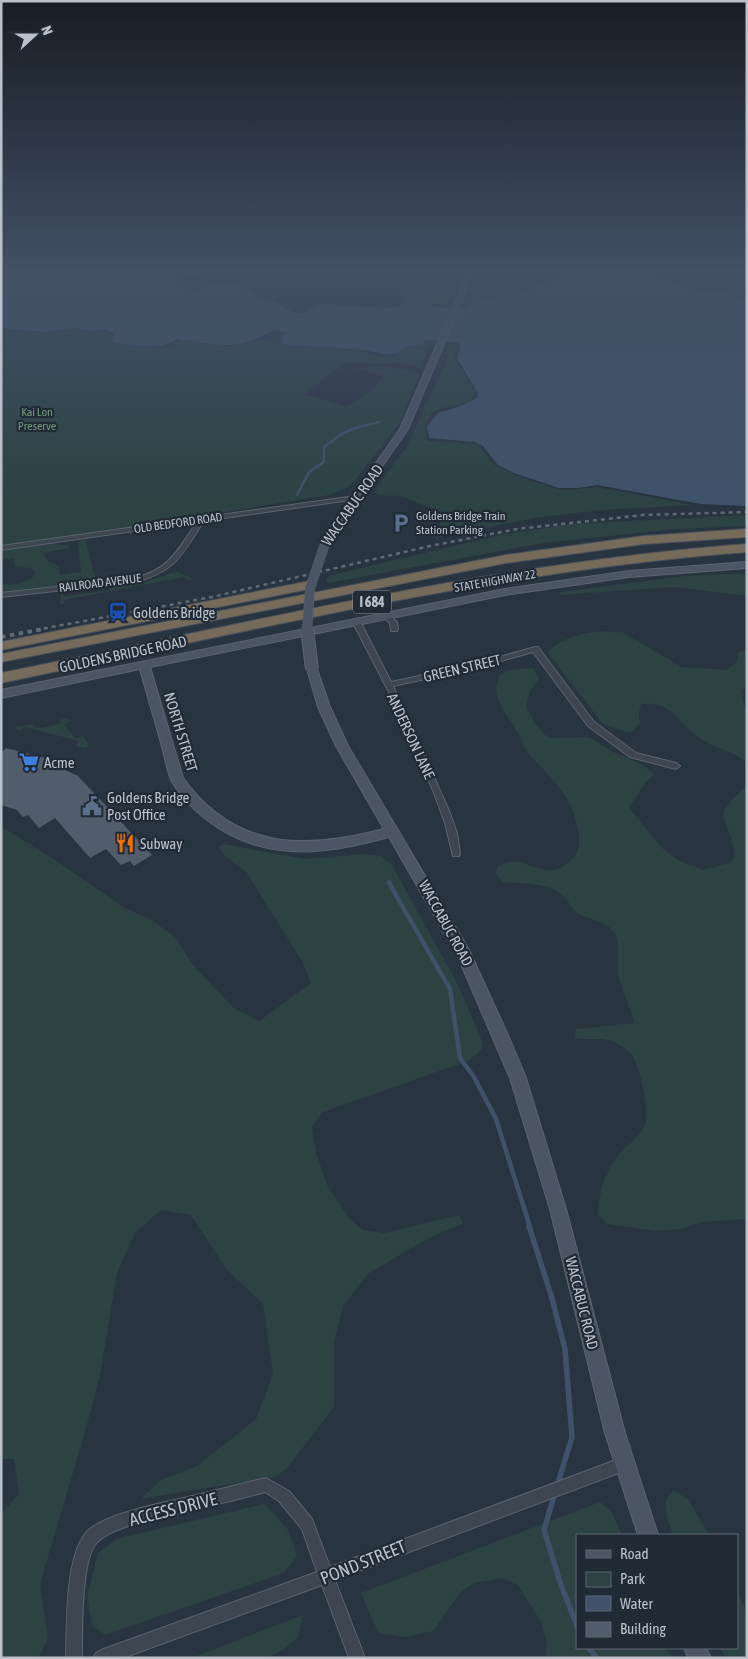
<svg xmlns="http://www.w3.org/2000/svg" width="748" height="1659" font-family="'Asap Condensed',sans-serif">
<style>
.green{fill:#2c4243}
.water{fill:#405269}
.lines{fill:none;stroke-linecap:round;stroke-linejoin:round}
.stream-far4{stroke:#405269;stroke-width:2}
.stream-far3{stroke:#405269;stroke-width:2.5}
.stream-far2{stroke:#405269;stroke-width:4}
.stream-far1{stroke:#405269;stroke-width:4.5}
.stream{stroke:#405269;stroke-width:5.5}
.building{fill:#525d6c}
.minor-casing{stroke:#5b646e;stroke-width:2}
.secondary-casing{stroke:#5b646e;stroke-width:2}
.motorway-casing{stroke:#48515b;stroke-width:2}
.minor{fill:#3d4651;fill-rule:evenodd}
.secondary{fill:#4b5563;fill-rule:evenodd}
.motorway{fill:#766b5b;fill-rule:evenodd}
.rail-far1{stroke:#5f6a77;stroke-width:2.5;stroke-dasharray:4 4;stroke-linecap:butt}
.rail{stroke:#5f6a77;stroke-width:4;stroke-dasharray:4.5 4.5;stroke-linecap:butt}
.secondary-bridge-far1-casing{stroke:#5b646e;stroke-width:10;stroke-linecap:butt}
.secondary-bridge-casing{stroke:#5b646e;stroke-width:14;stroke-linecap:butt}
.secondary-bridge-far1{stroke:#4b5563;stroke-width:9}
.secondary-bridge{stroke:#4b5563;stroke-width:12}
.labels{text-anchor:middle;dominant-baseline:central;stroke-width:4.5;stroke-linejoin:round;paint-order:stroke}
.far-park-label{font-size:12px;fill:#739a7b;stroke:#212b36}
.far-poi-label{font-size:12px;fill:#bac1cb;stroke:#212b36;text-anchor:start}
.far-street-label{font-size:12px;fill:#bac1cb;stroke:#212b36}
.shield{fill:#212b36;stroke:#8c949e;stroke-width:1}
.shield-label{font-size:14px;font-weight:bold;fill:#bac1cb}
.street-label{font-size:15px;fill:#bac1cb;stroke:#212b36}
.poi-label{font-size:15px;fill:#bac1cb;stroke:#212b36;text-anchor:start}
.near-street-label{font-size:18px;fill:#bac1cb;stroke:#212b36}
</style>
<rect width="100%" height="100%" fill="#293441"/>
<g class="green">
<polygon points="432,270 465,270 462,278 429,276 426,274"/>
<polygon points="486,270 567,270 560,277 537,285 523,293 487,299 468,308"/>
<polygon points="640,270 747,270 747,300 684,287"/>
<path d="M414,284l43,2 -8,18 -46,-1c0,-9 2,-16 11,-19z"/>
<path d="M1,329l44,4 29,-4 12,3 17,-3 10,7 -4,5 4,2 42,4 20,-2 1,-4 5,-1 24,5 31,1 26,-6 31,6 69,5 22,6 14,-3 6,-5 28,-7 -11,23 -3,2 -20,-4h-53l-41,31 43,13 26,-18 11,-13 -27,-7c21,-5 42,-2 62,5l-19,48 -16,22 -35,43 -20,8 -195,32 -133,18z"/>
<path d="M452,345l2,4 -1,10 8,9 15,26c-11,14 -25,10 -39,16 -11,4 -13,21 -10,31l51,3 15,20 27,13 36,12 12,1 29,-3 96,18 -93,5 -65,8 -100,20 7,-21v-5l-42,-16 -21,-1 -4,-3 2,-5 30,-41 37,-79z"/>
<polygon points="747,515 747,526 677,529 543,543 328,583 326,580 329,576 344,572 500,535 571,524"/>
<path d="M85,539l11,42 -95,11v-9c10,4 28,-1 35,-9l-5,-6 -16,-1 -1,-9 -13,2v-10l51,-6 17,1v3l-25,5c1,8 7,10 15,13l1,9 21,-3 -3,-30z"/>
<polygon points="172,573 178,572 194,579 187,580 185,577 64,600 64,604 60,604 61,592 64,596 110,590 112,586 142,583"/>
<polygon points="747,573 747,596 675,587 559,595 561,592 685,576"/>
<path d="M604,631l20,2 58,34 45,3 10,-8 1,-9 9,-4v35l-6,9 6,23v46c-16,-11 -34,-15 -49,-25 -20,-13 -25,-36 -55,-33 -5,6 -5,12 -3,19l-7,8 -7,1 -23,-8 -56,-72c16,-15 35,-19 57,-21z"/>
<path d="M533,668l6,11 -9,12 -4,15 8,16 10,12 6,4 35,-1 8,2 18,12 32,14 11,9 -9,9 -16,25 34,41 15,11 25,10 27,-7 4,-5 1,-7 -12,-36c1,-10 17,-22 24,-31v435l-45,3 -21,7 -26,2 -48,-7 -9,-10c2,-22 5,-39 19,-57 8,-11 25,-21 29,-36 3,-11 -7,-58 -14,-66 -4,-4 -11,-9 -16,-12 -12,-7 -28,-2 -41,-5l1,-9 59,-6c-5,-16 -13,-32 -17,-48 -2,-12 2,-32 -3,-41 -6,-13 -25,-13 -36,-20 -8,-5 -11,-15 -18,-20 -15,-12 -41,-10 -59,-12l-6,-8 1,-7c24,-18 46,16 68,-2 14,-11 16,-18 13,-35 -6,-30 -16,-40 -36,-62 -5,-5 -11,-10 -15,-17 -3,-4 -4,-9 -6,-13 -8,-15 -23,-31 -25,-48 0,-4 2,-10 3,-14l9,-6z"/>
<polygon points="61,718 69,719 70,721 64,725 76,739 83,736 89,744 87,747 84,748 76,746 79,741 24,727 20,731 15,729 16,727 33,724 34,727 40,728 60,724"/>
<polygon points="1,826 55,860 125,908 152,920 175,937 193,965 235,1009 259,1021 311,983 302,961 246,872 225,856 218,847 223,844 305,859 364,854 381,856 392,865 457,983 482,1040 482,1050 468,1061 323,1112 312,1127 316,1153 328,1187 349,1218 363,1230 385,1233 459,1215 463,1223 427,1239 368,1274 343,1306 334,1342 334,1407 287,1468 275,1477 140,1499 161,1480 197,1466 256,1419 273,1374 263,1304 227,1270 191,1215 161,1210 135,1233 117,1273 100,1376 83,1439 40,1584 48,1639 38,1658 1,1658 1,1514 19,1494 14,1459 1,1459"/>
<polygon points="673,1490 688,1499 709,1535 673,1535 667,1518 665,1501"/>
<polygon points="600,1502 611,1511 622,1535 577,1535 577,1648 666,1648 673,1658 545,1658 547,1642 541,1622 518,1585 502,1578 474,1583 461,1592 433,1631 405,1637 378,1633 361,1593"/>
<polygon points="265,1504 288,1530 297,1556 284,1573 105,1635 92,1626 87,1596 98,1553 116,1539"/>
<polygon points="737,1592 747,1612 747,1658 726,1658 720,1648 737,1648"/>
<polygon points="303,1615 298,1637 285,1648 268,1658 191,1658"/>
</g>
<path class="water" d="M1,270h326l-31,4 -106,1 -12,1 -4,8 22,8 10,-8 16,-1 19,3 5,1 6,7 24,9 17,9 12,2 12,-10h9l63,4 16,-4 19,-1 19,5h25l19,-9 36,-6 14,-8 23,-8 7,-7h73l45,17 54,10 8,3v206l-46,-2 -104,-19 -18,3h-20l-45,-15 -16,-8 -15,-19 -8,-4 -46,-4 -2,-12 11,-13 25,-8 14,-7 1,-4 -21,-36 3,-8 -1,-7 -33,-3 -5,5 -14,2 -9,6 -11,2 -21,-5 -78,-5 -6,-2v-5l3,-6 -11,-2c-38,23 -57,14 -98,9 -13,13 -44,5 -61,4l-5,-2 5,-7 -11,-5 -17,2 -13,-3 -29,4 -44,-4z"/>
<g class="lines">
<polyline class="stream-far4" points="355,428 379,422"/>
<polyline class="stream-far3" points="297,495 309,472 324,462 324,447 343,433 358,427"/>
<polyline class="stream-far2" points="389,882 394,891"/>
<polyline class="stream-far1" points="393,890 450,989 460,1058 474,1077 496,1119 530,1227"/>
<g class="stream">
<polyline points="529,1226 551,1295 565,1349 572,1437 557,1486"/>
<polyline points="555,1493 544,1530 560,1582 577,1626"/>
<polyline points="589,1648 597,1658"/>
</g>
</g>
<polygon class="building" points="6,748 64,763 61,768 78,776 152,855 134,866 130,861 121,865 106,849 90,858 55,818 39,828 28,815 23,817 17,810 1,805 1,753"/>
<g class="lines">
<defs>
<g id="minor">
<path d="M355,496l3,2 -1,1 -153,22c-22,33 -28,51 -69,61l-134,15v-4l134,-15c35,-9 43,-28 62,-56l-196,28v-4z"/>
<polygon points="383,613 387,613 397,622 398,629 397,631 391,631 390,623 383,617"/>
<polygon points="353,619 356,619 360,621 391,682 475,664 535,647 538,647 594,722 636,753 676,763 680,766 676,769 630,757 588,726 533,652 476,668 393,686 450,813 457,833 460,854 459,856 453,856 445,823 434,793 391,696 352,621"/>
<path d="M624,1457l5,2 2,5 -2,5 -294,111 30,78h-16l-27,-73 -199,73h-30l3,-5 5,-3 216,-78 -15,-43 -23,-28 -14,-9c-26,7 -52,13 -78,20 -23,5 -79,14 -92,33 -14,19 -13,88 -13,113h-16c1,-33 -1,-98 19,-124 15,-20 78,-31 103,-37 26,-6 52,-13 78,-19l23,13 23,28 18,48z"/>
</g>
<g id="secondary">
<polygon points="469,270 475,270 408,429 329,543 323,543 321,541 400,429"/>
<path d="M747,562v6l-118,9 -124,18 -355,72 33,111c52,72 121,72 201,51l-48,-83 -18,-39 -11,-38 5,-3 5,3 13,38 18,39 121,204 38,83 19,45 40,131 59,224 33,102h-20l-33,-102 -55,-224 -40,-131 -52,-121 -69,-120c-64,18 -126,26 -182,-17 -14,-11 -28,-25 -36,-40 -4,-10 -6,-23 -9,-33 -7,-26 -15,-52 -22,-78l-139,29v-8l504,-101 124,-18z"/>
<polygon points="684,1648 706,1648 711,1658 688,1658"/>
</g>
<g id="motorway">
<polygon points="747,529 747,537 644,544 506,563 1,662 1,654 506,555 644,536"/>
<path d="M747,544v8c-252,19 -499,79 -746,131v-10c247,-50 494,-110 746,-129z"/>
<polygon points="310,581 316,585 314,588 1,650 1,642"/>
</g>
</defs>
<use href="#minor" class="minor-casing"/>
<use href="#secondary" class="secondary-casing"/>
<use href="#motorway" class="motorway-casing"/>
<use href="#minor" class="minor"/>
<use href="#secondary" class="secondary"/>
<use href="#motorway" class="motorway"/>
<polyline class="rail-far1" points="36,630 212,597 430,546 517,529 643,515 747,512"/>
<polyline class="rail" points="1,637 43,629"/>
<defs>
<polyline id="secondary-bridge-far1" points="307,630 310,588 326,541"/>
<polyline id="secondary-bridge" points="307,629 312,669"/>
</defs>
<use href="#secondary-bridge-far1" class="secondary-bridge-far1-casing"/>
<use href="#secondary-bridge" class="secondary-bridge-casing"/>
<use href="#secondary-bridge-far1" class="secondary-bridge-far1"/>
<use href="#secondary-bridge" class="secondary-bridge"/>
</g>
<linearGradient id="sky" x2="0" y2="1"><stop stop-color="#171d24"/><stop offset="0.54" stop-color="#435065"/><stop offset="1" stop-color="#435065" stop-opacity="0"/></linearGradient>
<rect width="748" height="503" fill="url(#sky)"/>
<defs>
<symbol id="parking-bare" viewBox="-9 -9 18 18"><path d="M-3.5-5.5H1a3.5 3.5 0 0 1 0 7H-1V5.5H-3.5ZM-1-3.4V-.6H.8a1.4 1.4 0 0 0 0-2.8Z" fill="#5c6f8a" stroke="#212b36" stroke-width="2.5" paint-order="stroke"/></symbol>
<symbol id="station-bare" viewBox="-9 -9 18 18"><path d="M-3-6H3Q5-6 5-4V2Q5 4 3 4L4.5 6H3L1.5 4h-3L-3 6H-4.5L-3 4Q-5 4-5 2V-4Q-5-6-3-6ZM-3.5-4v3h7v-3ZM-3.5 1v1.5H-2V1ZM2 1v1.5H3.5V1Z" fill="#1a4fb4" stroke="#212b36" stroke-width="2.5" paint-order="stroke"/></symbol>
<symbol id="supermarket-bare" viewBox="-9 -9 18 18"><path d="M-6-5.5h2.5l.6 2H6L4.5 2H-2.5L-4.4-4H-6ZM-1.5 3.2a1.3 1.3 0 1 0 .1 0ZM3 3.2a1.3 1.3 0 1 0 .1 0Z" fill="#3f7fe0" stroke="#212b36" stroke-width="2.5" paint-order="stroke"/></symbol>
<symbol id="civic-bare" viewBox="-9 -9 18 18"><path d="M-.6-6.5H3V-4.5H.6V-3L4-1V1h2V6H-6V1h2V-1L-.6-3ZM-1.2 2.5V6h2.4V2.5Z" fill="#5c6f8a" stroke="#212b36" stroke-width="2.5" paint-order="stroke"/></symbol>
<symbol id="restaurant-bare" viewBox="-9 -9 18 18"><path d="M-5-6h1v4h1v-4h1v4h1v-4h1v5L-1.5 .5V6h-2V.5L-5-1ZM5-6V6H3V1.5H1.5Q1.5-4 5-6Z" fill="#e8710a" stroke="#212b36" stroke-width="2.5" paint-order="stroke"/></symbol>
</defs>
<g fill-rule="evenodd">
<use href="#parking-bare" x="387" y="509" width="28" height="28"/>
<use href="#station-bare" x="104" y="598" width="28" height="28"/>
<use href="#supermarket-bare" x="15" y="748" width="28" height="28"/>
<use href="#civic-bare" x="78" y="792" width="28" height="28"/>
<use href="#restaurant-bare" x="111" y="829" width="28" height="28"/>
</g>
<g class="labels">
<g class="far-park-label">
<text x="37" y="412">Kai Lon<tspan x="37" dy="14">Preserve</tspan></text>
</g>
<g class="far-poi-label">
<text x="416" y="516">Goldens Bridge Train<tspan x="416" dy="14">Station Parking</tspan></text>
</g>
<g class="far-street-label">
<text transform="translate(178 523) rotate(-8)">OLD BEDFORD ROAD</text>
<text transform="translate(495 581) rotate(-10)">STATE HIGHWAY 22</text>
<text transform="translate(100 583) rotate(-7)">RAILROAD AVENUE</text>
</g>
<rect class="shield" x="353" y="590.5" width="38" height="23" rx="4"/>
<g class="shield-label">
<text x="372" y="602">I 684</text>
</g>
<g class="street-label">
<text transform="translate(352 505) rotate(-55)">WACCABUC ROAD</text>
<text transform="translate(123 654) rotate(-12)">GOLDENS BRIDGE ROAD</text>
<text transform="translate(462 668) rotate(-13)">GREEN STREET</text>
<text transform="translate(181 732) rotate(73)">NORTH STREET</text>
<text transform="translate(411 736) rotate(65)">ANDERSON LANE</text>
<text transform="translate(446 923) rotate(61)">WACCABUC ROAD</text>
<text transform="translate(582 1303) rotate(76)">WACCABUC ROAD</text>
</g>
<g class="poi-label">
<text x="133" y="612">Goldens Bridge</text>
<text x="44" y="762">Acme</text>
<text x="107" y="797">Goldens Bridge<tspan x="107" dy="17">Post Office</tspan></text>
<text x="140" y="843">Subway</text>
</g>
<g class="near-street-label">
<text transform="translate(173 1509) rotate(-14)">ACCESS DRIVE</text>
<text transform="translate(363 1562) rotate(-22)">POND STREET</text>
</g>
</g>
<rect width="748" height="1659" fill="none" stroke="#bac1cb" stroke-width="5"/>
<rect x="576" y="1534" width="162" height="115" fill="#212b36" stroke="#5e6772"/>
<rect x="586" y="1550" width="25" height="8" fill="#4b5563" stroke="#5e6772"/>
<text x="620" y="1559" font-size="15" fill="#bac1cb">Road</text>
<rect x="586" y="1572" width="25" height="15" fill="#2c4243" stroke="#5e6772"/>
<text x="620" y="1584" font-size="15" fill="#bac1cb">Park</text>
<rect x="586" y="1596" width="25" height="15" fill="#405269" stroke="#5e6772"/>
<text x="620" y="1609" font-size="15" fill="#bac1cb">Water</text>
<rect x="586" y="1622" width="25" height="15" fill="#525d6c" stroke="#5e6772"/>
<text x="620" y="1634" font-size="15" fill="#bac1cb">Building</text>
<g transform="translate(35 35) rotate(69)" stroke="#212b36" stroke-width="4" paint-order="stroke">
<path d="M0-4L9 19L0 12L-9 19Z" fill="#bac1cb"/>
<text y="-8" font-size="14" font-weight="bold" text-anchor="middle" fill="#bac1cb">N</text>
</g>
</svg>
